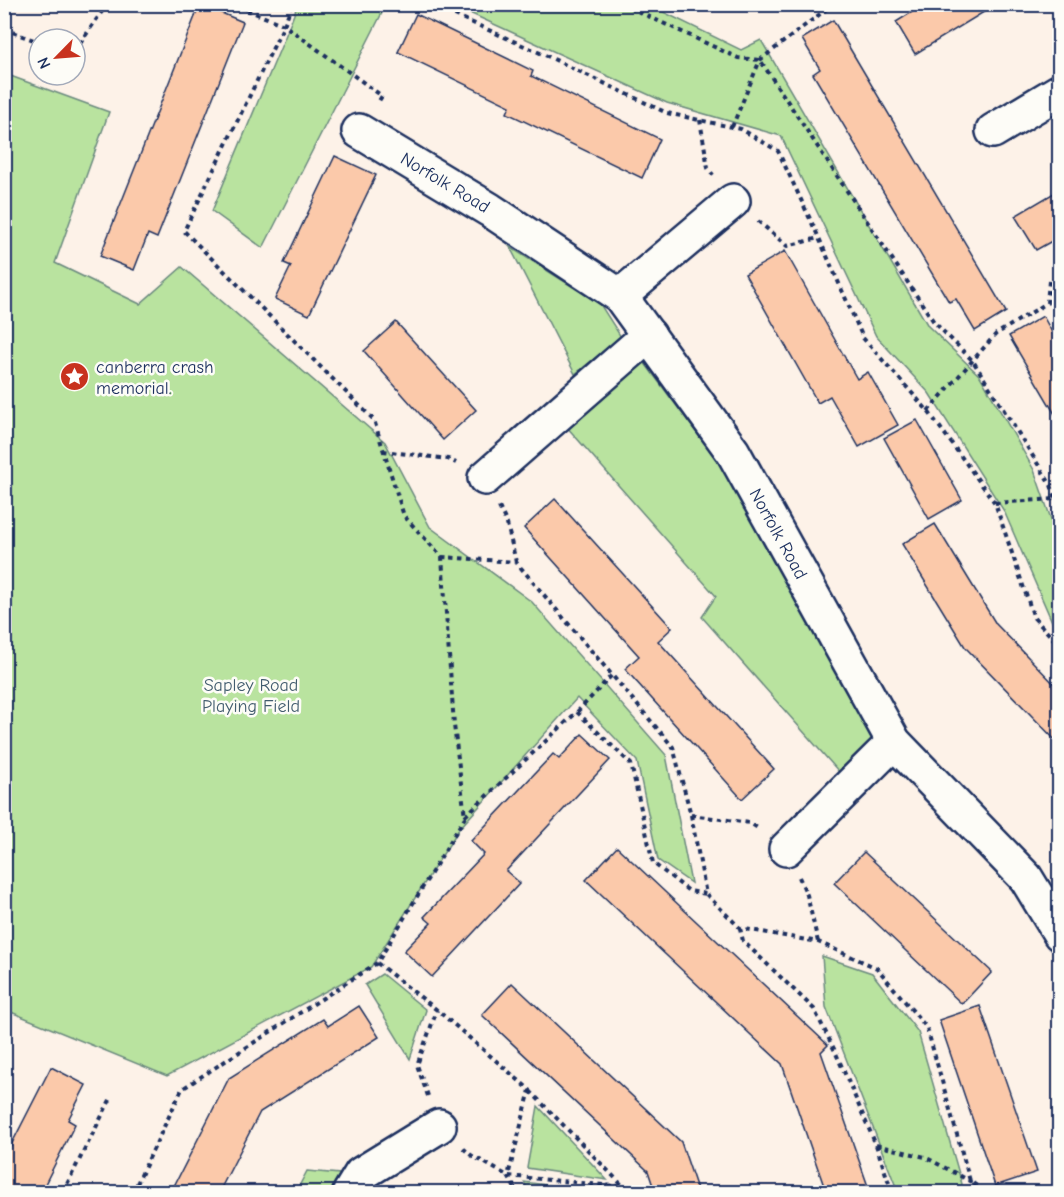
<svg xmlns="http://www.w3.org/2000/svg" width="1064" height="1197" font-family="'Comic Neue',sans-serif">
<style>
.green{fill:#b9e39f;stroke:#6a897e;stroke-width:1.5}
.building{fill:#fbc9aa;stroke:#1b2f5e;stroke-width:1.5}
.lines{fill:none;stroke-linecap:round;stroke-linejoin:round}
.minor-casing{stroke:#1b2f5e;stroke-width:38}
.path{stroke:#1b2f5e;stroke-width:4;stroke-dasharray:4.5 4.5;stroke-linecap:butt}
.minor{stroke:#fdfcf7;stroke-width:33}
.labels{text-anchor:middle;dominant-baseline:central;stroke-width:5;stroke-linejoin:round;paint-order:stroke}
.street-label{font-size:18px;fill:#1b2f5e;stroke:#fdfcf7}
.poi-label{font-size:18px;fill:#1b2f5e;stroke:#fdfcf7;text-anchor:start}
.park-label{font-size:18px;fill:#425c6e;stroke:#fdfcf7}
</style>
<rect width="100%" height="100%" fill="#fdf2e8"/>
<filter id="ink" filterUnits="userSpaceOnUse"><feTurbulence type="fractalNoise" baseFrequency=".0167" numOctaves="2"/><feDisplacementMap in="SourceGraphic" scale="12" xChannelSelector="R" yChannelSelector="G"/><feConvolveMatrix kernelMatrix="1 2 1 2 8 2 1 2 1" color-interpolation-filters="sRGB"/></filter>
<g filter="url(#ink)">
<g class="green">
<polygon points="298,4 386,5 263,248 212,211 285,37"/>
<polygon points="452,5 649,5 741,50 761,40 928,326 980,376 1034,470 1059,542 1059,635 1057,633 1004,511 929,393 876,336 781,136 667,103"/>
<polygon points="5,74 109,112 55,263 140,304 182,267 385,442 430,527 532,602 666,755 691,883 658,860 637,761 577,698 459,829 371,967 167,1076 11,1012 5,1025"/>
<polygon points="510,247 600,304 621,337 575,374"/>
<polygon points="641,358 725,471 874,741 840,773 702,617 716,596 566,426"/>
<polygon points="822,956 872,973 918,1032 962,1184 960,1192 898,1192 826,1007"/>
<polygon points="382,974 426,1010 410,1059 365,985"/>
<polygon points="538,1106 607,1180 527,1168"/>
<polygon points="307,1171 340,1174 335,1192 296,1192"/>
<polygon points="524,1182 597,1192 529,1192"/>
</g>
<g class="building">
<polygon points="200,4 243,22 157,238 148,234 134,270 100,256"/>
<polygon points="925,4 997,4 915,54 896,22"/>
<polygon points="416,14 533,71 531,76 660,139 642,178 507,113 510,106 398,52"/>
<polygon points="833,20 1006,312 975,331 956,299 949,302 813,74 820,69 802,39"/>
<polygon points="335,156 376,175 309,315 275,299 291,266 284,263"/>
<polygon points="1059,190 1059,237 1036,250 1015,216"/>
<polygon points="785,251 857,379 868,372 898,425 859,447 830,396 818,403 745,274"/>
<polygon points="1043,316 1059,345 1059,421 1009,336"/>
<polygon points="396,322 476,410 443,440 364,351"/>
<polygon points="917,420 962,500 929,519 884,438"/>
<polygon points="555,499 672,628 658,641 774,769 742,799 625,669 639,656 524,528"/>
<polygon points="935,524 996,624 1059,689 1059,744 965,647 902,544"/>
<polygon points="582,734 610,760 506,871 520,883 432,977 404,951 431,923 424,917 484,854 471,841 553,754 559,759"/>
<polygon points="617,847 828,1045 821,1052 870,1192 826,1192 782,1064 586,880"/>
<polygon points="864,852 992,972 962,1004 834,883"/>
<polygon points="512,983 681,1142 698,1192 655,1192 648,1171 482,1015"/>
<polygon points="359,1006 379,1037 260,1112 219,1192 171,1192 229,1078 323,1019 328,1026"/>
<polygon points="980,1006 1037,1172 995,1186 939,1020"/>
<polygon points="51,1067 86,1085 68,1120 75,1124 41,1192 4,1192 4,1159"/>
</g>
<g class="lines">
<defs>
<g id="minor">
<polyline points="359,131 490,210 620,296 733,452 894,742 1026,878 1060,934"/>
<polyline points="993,131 1060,91"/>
<polyline points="620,296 733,201"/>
<polyline points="485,478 649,335"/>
<polyline points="786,849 894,742"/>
<polyline points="350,1192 361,1174 439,1126"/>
</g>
</defs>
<use href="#minor" class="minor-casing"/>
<g class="path">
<polyline points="292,4 284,25 382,96 377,104"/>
<polyline points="430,4 547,56 667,113 741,129 778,151 819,238 863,338 928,411 995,503 1034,618 1060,646"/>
<polyline points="622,4 738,58 760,60 934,322 973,361 1051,485 1060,512"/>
<polyline points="856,4 869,8"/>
<polyline points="869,4 869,8 875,4"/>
<polyline points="4,29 39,42"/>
<polyline points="75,51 107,4"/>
<polyline points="700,120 708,168 713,175"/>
<polyline points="732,127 760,60 833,4"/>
<polyline points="758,221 787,246 819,238"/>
<polyline points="928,411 996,334 1047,303 1049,281 1060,275"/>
<polyline points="383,451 448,459 456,463"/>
<polyline points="995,503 1055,499 1060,497"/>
<polyline points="499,507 507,524 516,562"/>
<polyline points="442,557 516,562 673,747 691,815 706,894 740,928 818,942 877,968 927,1028 970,1181 985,1192"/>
<polyline points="577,712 631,764 653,863 689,891 706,894"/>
<polyline points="691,815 750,823 759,829"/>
<polyline points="465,816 577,712 612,675"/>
<polyline points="799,877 807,895 818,942"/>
<polyline points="740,928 743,941 814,1009 835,1051 876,1145 892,1192"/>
<polyline points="377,963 437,1010 530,1090 508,1176 517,1192"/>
<polyline points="530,1091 624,1187 626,1192"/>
<polyline points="428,1096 417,1065 437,1010"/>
<polyline points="876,1145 925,1157 970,1181 967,1192"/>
<polyline points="463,1148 471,1155 508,1176 624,1187"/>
<polyline points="63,1192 111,1098"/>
<polyline points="133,1192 182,1089 377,963 465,817 454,725 442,557 404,516 374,420 184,231 284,25 233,4"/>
</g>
<use href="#minor" class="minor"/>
</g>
</g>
<defs>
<symbol id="sight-disc" viewBox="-11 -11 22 22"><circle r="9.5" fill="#c8321e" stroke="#fdfcf7"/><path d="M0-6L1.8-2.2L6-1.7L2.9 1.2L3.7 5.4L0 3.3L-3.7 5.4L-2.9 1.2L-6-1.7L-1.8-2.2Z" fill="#fff"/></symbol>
</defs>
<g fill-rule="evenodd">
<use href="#sight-disc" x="58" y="360" width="33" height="33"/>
</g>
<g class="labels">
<g class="street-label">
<text transform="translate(445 183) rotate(31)">Norfolk Road</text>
<text transform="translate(778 534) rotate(61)">Norfolk Road</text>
</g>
<g class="poi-label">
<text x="96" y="367">canberra crash<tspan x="96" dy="21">memorial.</tspan></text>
</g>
<g class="park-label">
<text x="251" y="685">Sapley Road<tspan x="251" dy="21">Playing Field</tspan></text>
</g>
</g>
<rect width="1064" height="1197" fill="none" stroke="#fdfcf7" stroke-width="24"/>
<rect x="12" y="12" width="1040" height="1173" fill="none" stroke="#1b2f5e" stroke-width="2" filter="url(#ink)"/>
<g transform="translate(57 57) rotate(245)"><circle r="28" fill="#fdfcf7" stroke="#a3aaba" stroke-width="1.5"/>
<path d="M0-4.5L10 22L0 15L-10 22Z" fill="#c8321e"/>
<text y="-9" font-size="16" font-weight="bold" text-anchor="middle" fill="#1b2f5e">N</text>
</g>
</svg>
